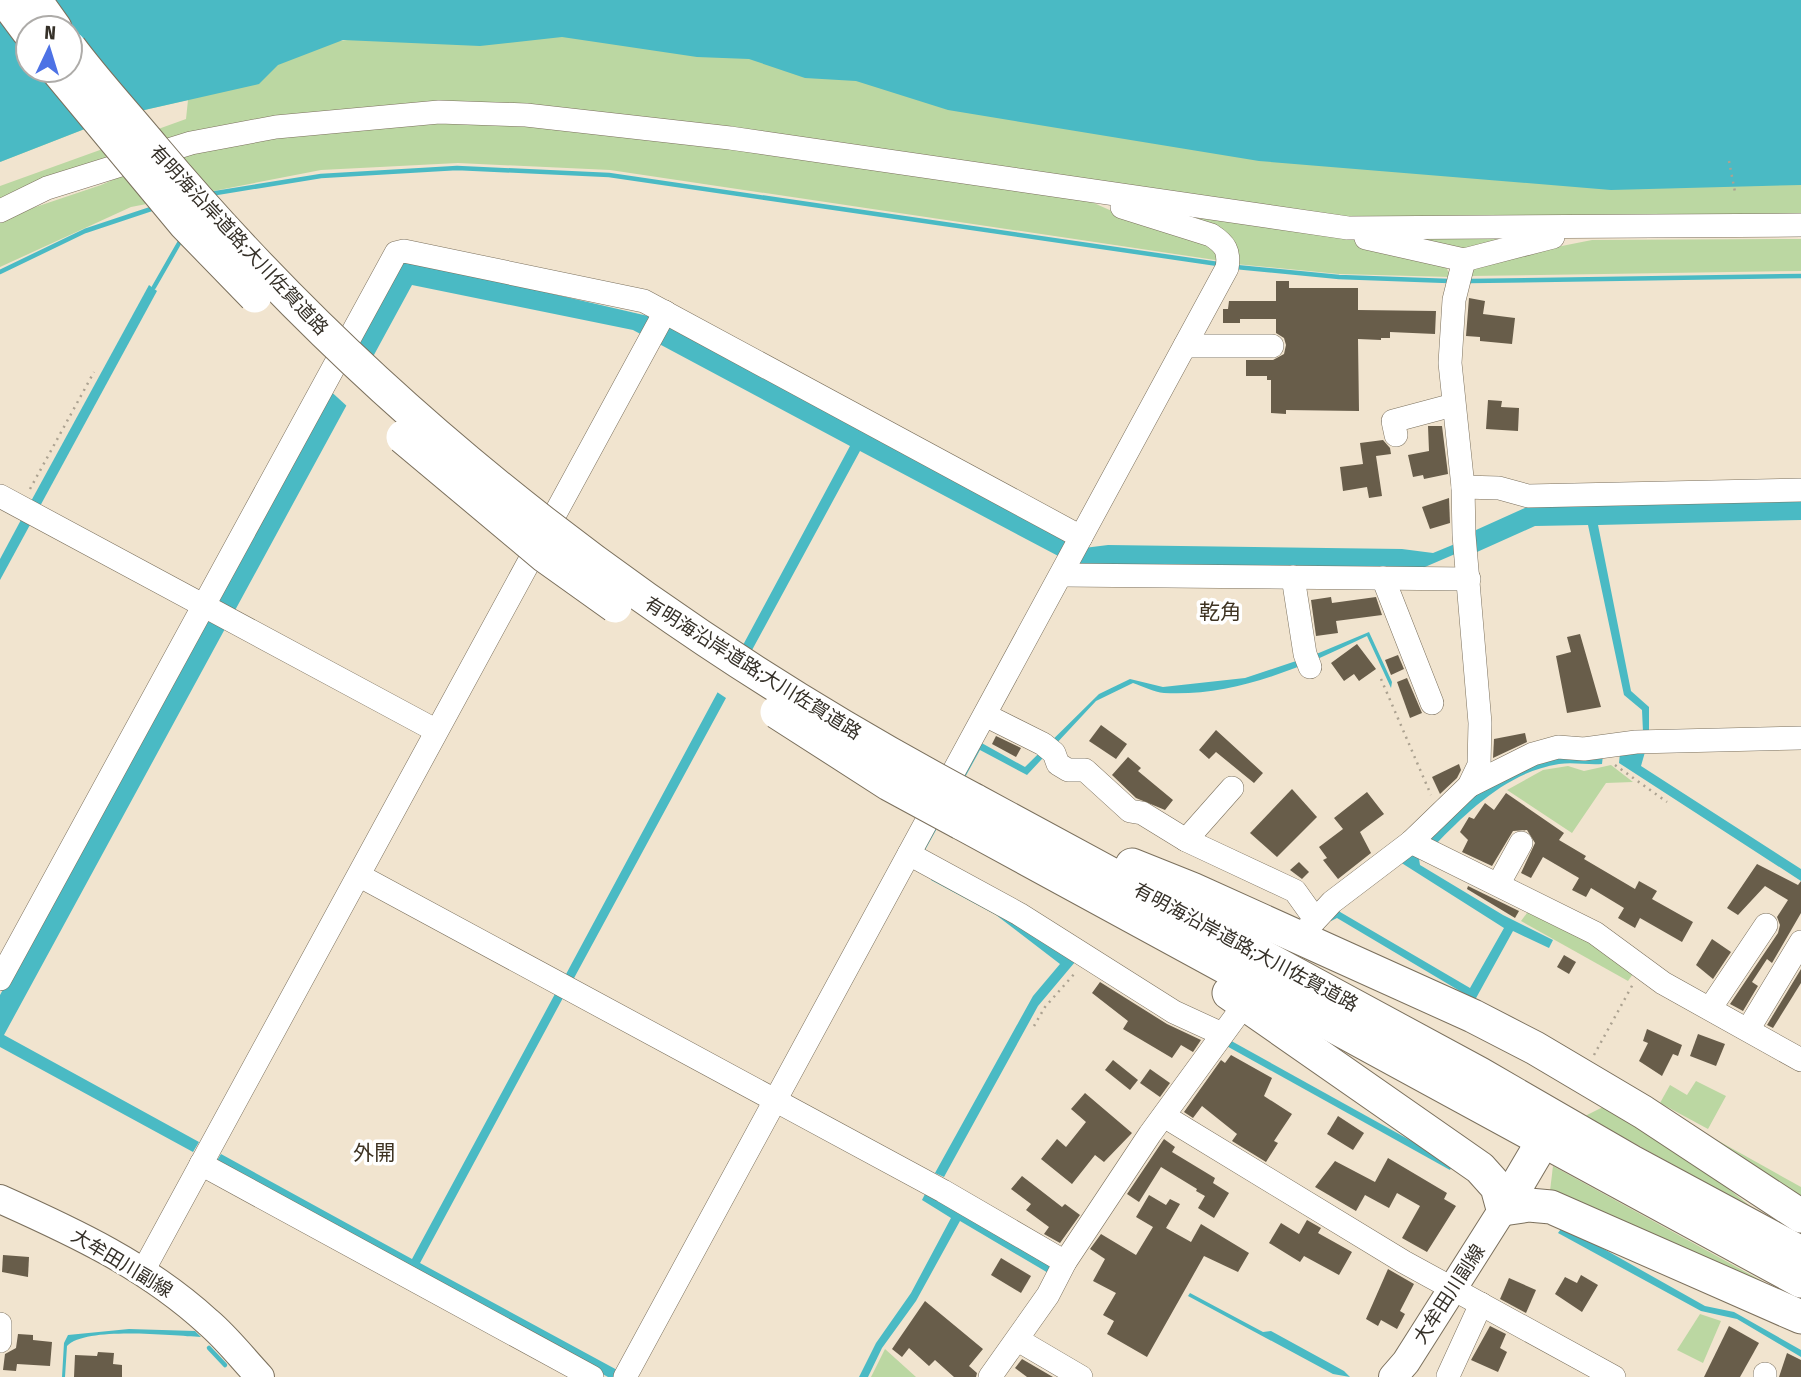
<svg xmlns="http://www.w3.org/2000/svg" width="1801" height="1377" font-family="'Fira Sans Condensed','Noto Sans JP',sans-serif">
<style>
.green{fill:#bbd7a2}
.water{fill:#4abac4;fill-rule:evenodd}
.pier{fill:#f1e4cf}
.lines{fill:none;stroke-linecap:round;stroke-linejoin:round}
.stream{stroke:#4abac4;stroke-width:4.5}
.building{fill:#685d4a}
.minor-casing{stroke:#7b705d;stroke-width:24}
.major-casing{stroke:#7b705d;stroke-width:30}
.highway-casing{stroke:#7b705d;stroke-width:35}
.path{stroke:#aca291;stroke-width:2.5;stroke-dasharray:2 5;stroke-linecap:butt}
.minor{stroke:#fff;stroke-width:23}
.major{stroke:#fff;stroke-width:28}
.highway{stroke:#fff;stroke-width:33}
.highway-bridge-casing{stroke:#7b705d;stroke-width:35;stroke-linecap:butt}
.highway-bridge{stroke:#fff;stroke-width:33}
.labels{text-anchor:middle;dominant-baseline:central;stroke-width:7;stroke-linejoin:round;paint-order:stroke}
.street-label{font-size:19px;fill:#353028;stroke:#fff}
.neighbourhood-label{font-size:21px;fill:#3e3322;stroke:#fff}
</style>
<rect width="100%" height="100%" fill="#f1e4cf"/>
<g class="green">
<polygon points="564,18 1801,174 1801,217 1333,217 677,121 300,115 0,203 0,186 186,119 188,100 118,116 0,162 70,68"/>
<polygon points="433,119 604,128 1076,195 1114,212 1204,239 1222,261 610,170 458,163 321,170 131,207 0,267 0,219 101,185 166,157 281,133"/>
<polygon points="1142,209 1342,235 1445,265 1451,277 1339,274 1235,264 1234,244"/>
<polygon points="1379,235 1546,235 1466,251"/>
<polygon points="1801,239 1801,271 1470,276 1476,263 1592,240"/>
<polygon points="1611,765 1633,782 1606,783 1572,833 1507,790 1543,770 1568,766 1584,771"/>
<polygon points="1530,909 1596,941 1635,971 1628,981 1521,921"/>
<polygon points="1696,1081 1726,1096 1708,1129 1660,1103 1670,1085 1687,1095"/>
<polygon points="1607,1105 1666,1139 1755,1210 1585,1116"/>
<polygon points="1715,1139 1801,1187 1801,1204 1720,1150"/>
<polygon points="1553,1166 1773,1287 1550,1191"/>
<polygon points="1700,1314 1721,1321 1703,1363 1677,1350"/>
<polygon points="885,1349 916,1377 871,1377"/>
</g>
<g class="water">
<path d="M0,0h1801v185l-190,5 -352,-29 -311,-51 -92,-29 -51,-3 -56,-19 -52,-2 -135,-20 -82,9 -137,-6 -65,25 -19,19 -141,32 -118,46zM28,28h42v42h-42z"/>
<polygon points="406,260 648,316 1070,544 1084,548 1108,545 1402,549 1433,553 1467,539 1476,530 1527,507 1801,501 1801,520 1598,525 1631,691 1649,707 1649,730 1643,732 1642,710 1624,695 1588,525 1535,526 1477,552 1469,548 1418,570 1080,564 1062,558 860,451 573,980 565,976 850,446 633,330 412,285 4,1035 199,1142 193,1152 0,1047 0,995 398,262"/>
<polygon points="149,285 157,291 39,508 30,503"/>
<polygon points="22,518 31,523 0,580 0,559"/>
<path d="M1369,632l23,50 -1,6 -24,-52c-62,30 -132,61 -203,57 -10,-1 -22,-7 -31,-10l-37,18 -69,74 -47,-25 -56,102 -5,-3 59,-108 47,26 74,-73 31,-15 33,8 82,-9 69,-23z"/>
<polygon points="1645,752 1641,766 1801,869 1801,881 1619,763 1620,753"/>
<path d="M1603,755l-1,9c-15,1 -29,-2 -43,0 -51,8 -90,46 -124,81l-8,-9 45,-43 79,-37z"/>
<polygon points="1418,853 1420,865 1503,915 1553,940 1549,948 1513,931 1475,1000 1337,918 1331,921 1325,917 1335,909 1470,988 1504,928 1400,862 1405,854"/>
<polygon points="935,873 1075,962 1038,1006 944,1177 935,1173 1033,996 1060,964 996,915 931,880"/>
<polygon points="556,992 564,996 420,1263 619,1371 615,1377 608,1377 215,1164 221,1154 412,1259"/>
<polygon points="1226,1038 1453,1164 1450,1170 1223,1044"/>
<polygon points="926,1192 1054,1266 1050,1274 960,1221 916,1301 882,1348 868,1377 859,1377 876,1343 911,1293 951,1218 922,1200"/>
<polygon points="1563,1226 1705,1306 1734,1312 1801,1350 1801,1357 1737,1319 1701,1311 1558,1233"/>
<polygon points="1190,1293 1263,1332 1271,1331 1344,1371 1350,1377 1333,1374 1188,1296"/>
<path d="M129,1329l66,2 6,6c-29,-1 -114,-11 -134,9l-2,31h-3l2,-34 4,-8z"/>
</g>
<g class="pier">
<polygon points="350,343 373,364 349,408 326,387"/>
<polygon points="737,648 752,658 729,700 714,690"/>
</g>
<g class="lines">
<g class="stream">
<polyline points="210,194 321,176 457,168 609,175 1218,264"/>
<polyline points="1236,267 1339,277 1449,281"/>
<polyline points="0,272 85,231 154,208"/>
<polyline points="1470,281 1801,276"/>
<polyline points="154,287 182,238"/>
<polyline points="209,1348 225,1365"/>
</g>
</g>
<g class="building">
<polygon points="1276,281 1289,281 1289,288 1358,288 1358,310 1436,311 1435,334 1390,332 1390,338 1381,338 1381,340 1358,339 1359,411 1286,410 1286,414 1271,413 1271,380 1267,380 1267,376 1246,376 1246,360 1273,360 1284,354 1286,345 1284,338 1276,333 1276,319 1240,319 1240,323 1223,323 1223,309 1228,309 1229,301 1276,301"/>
<polygon points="1469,298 1485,301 1483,314 1515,318 1512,344 1480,341 1480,337 1466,336"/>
<polygon points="1488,400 1502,401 1501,407 1519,408 1518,431 1486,429"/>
<polygon points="1428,426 1442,426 1448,474 1424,479 1423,475 1413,477 1408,455 1429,451"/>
<polygon points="1383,440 1390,448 1391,454 1376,456 1382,496 1369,498 1367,487 1343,491 1340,467 1363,464 1360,443"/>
<polygon points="1449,498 1450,523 1430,529 1422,507"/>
<polygon points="1331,597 1332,603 1376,597 1382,615 1336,621 1338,633 1316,636 1311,600"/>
<polygon points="1580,634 1601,707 1567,713 1556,656 1571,652 1567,637"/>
<polygon points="1357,644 1376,669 1359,681 1354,674 1344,681 1331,663"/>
<polygon points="1398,655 1404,669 1391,675 1385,660"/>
<polygon points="1407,678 1422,713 1410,718 1397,682"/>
<polygon points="1101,725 1127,744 1116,759 1089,741"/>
<polygon points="1216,730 1263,773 1254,783 1216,752 1209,759 1199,750"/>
<polygon points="1525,733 1527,742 1493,758 1494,739"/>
<polygon points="996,736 1021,748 1016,757 992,744"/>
<polygon points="1128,757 1141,768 1138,771 1173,800 1165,810 1136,798 1112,775"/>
<polygon points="1459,764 1461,770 1457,778 1440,794 1432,777"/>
<polygon points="1292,789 1317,817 1277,857 1250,833"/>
<polygon points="1367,792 1384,814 1360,832 1371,853 1338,879 1323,860 1327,858 1319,847 1343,829 1334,818"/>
<polygon points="1506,793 1564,833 1559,840 1586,856 1584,859 1635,889 1639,881 1657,891 1652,899 1693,922 1682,942 1640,918 1635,928 1618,918 1624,908 1591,888 1586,897 1572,890 1579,878 1543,857 1531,878 1521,873 1535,843 1527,830 1513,831 1492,866 1462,852 1468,840 1460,832 1469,817 1474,819 1485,803 1494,810"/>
<polygon points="1299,862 1309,872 1302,879 1290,870"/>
<polygon points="1757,864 1798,885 1801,881 1801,913 1772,963 1767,959 1752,982 1758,986 1743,1011 1730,1004 1778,933 1780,925 1777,917 1788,900 1765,886 1738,915 1727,908"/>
<polygon points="1468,886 1519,911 1515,918 1467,889"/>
<polygon points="1712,939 1731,952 1713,979 1696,965"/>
<polygon points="1564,955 1576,962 1569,974 1557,967"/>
<polygon points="1801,969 1801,983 1773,1028 1767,1025"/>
<polygon points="1100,982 1167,1024 1201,1040 1193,1052 1181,1045 1172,1058 1123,1029 1128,1021 1092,993"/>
<polygon points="1647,1029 1682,1045 1678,1056 1673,1054 1662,1076 1639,1061 1648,1043 1643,1041"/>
<polygon points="1698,1034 1725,1044 1716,1066 1690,1056"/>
<polygon points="1231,1055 1272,1078 1264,1096 1292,1114 1274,1141 1278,1143 1266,1162 1232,1141 1237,1134 1202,1106 1193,1118 1184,1112 1221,1060 1225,1063"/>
<polygon points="1113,1060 1138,1080 1130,1090 1105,1070"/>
<polygon points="1150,1069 1170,1083 1160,1097 1140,1083"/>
<polygon points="1085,1093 1132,1133 1104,1162 1095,1155 1072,1184 1041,1159 1057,1139 1066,1147 1086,1122 1071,1109"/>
<polygon points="1338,1116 1364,1133 1353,1150 1327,1134"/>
<polygon points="1164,1139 1175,1147 1172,1152 1215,1178 1213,1183 1229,1193 1214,1218 1198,1208 1205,1196 1196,1191 1197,1189 1161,1167 1139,1202 1127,1194"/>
<polygon points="1388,1158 1447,1193 1444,1199 1456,1206 1427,1252 1402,1238 1420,1206 1397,1193 1389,1208 1365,1195 1356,1211 1315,1187 1335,1161 1375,1182"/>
<polygon points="1022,1176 1062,1207 1065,1204 1080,1215 1060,1243 1044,1234 1049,1227 1026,1210 1031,1204 1011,1189"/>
<polygon points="1149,1195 1166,1205 1170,1199 1180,1204 1166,1228 1191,1242 1201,1224 1249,1253 1238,1272 1204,1256 1147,1357 1107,1334 1114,1321 1103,1315 1116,1293 1093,1281 1105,1259 1090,1249 1101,1234 1136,1255 1153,1227 1136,1217"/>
<polygon points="1307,1220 1321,1228 1318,1233 1352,1252 1339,1275 1304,1256 1300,1262 1269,1243 1281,1223 1299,1234"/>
<polygon points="3,1255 29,1257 28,1277 2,1272"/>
<polygon points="1001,1258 1031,1276 1021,1293 991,1275"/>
<polygon points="1388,1269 1414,1284 1400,1311 1405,1314 1397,1329 1381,1320 1378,1326 1366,1319"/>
<polygon points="1581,1275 1598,1285 1582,1312 1555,1294 1565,1277 1577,1283"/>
<polygon points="1509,1278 1536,1290 1526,1313 1500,1299"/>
<polygon points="925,1301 983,1349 969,1366 977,1373 976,1377 954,1377 935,1360 929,1366 909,1348 902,1357 892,1349"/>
<polygon points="1490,1326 1506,1334 1500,1348 1507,1352 1498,1372 1471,1360"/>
<polygon points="1729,1326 1759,1343 1740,1377 1704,1377"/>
<polygon points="18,1334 33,1335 33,1340 52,1342 50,1366 17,1364 16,1371 3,1370 5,1354 16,1348"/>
<polygon points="98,1352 114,1353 113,1364 122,1365 122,1377 74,1377 75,1355 97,1356"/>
<polygon points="1787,1353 1801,1360 1801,1377 1779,1377"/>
<polygon points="1022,1359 1053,1377 1027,1377 1015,1368"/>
</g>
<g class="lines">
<defs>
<g id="minor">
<polyline points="0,211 47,188 191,143 276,127 439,112 526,115 730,138 1348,228 1801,225"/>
<polyline points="1366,238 1464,260 1553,237"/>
<polyline points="1185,346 1272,346"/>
<polyline points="1396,435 1393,421 1453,405"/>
<polyline points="1463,487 1499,488 1528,496 1801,490"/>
<polyline points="0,496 435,730"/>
<polyline points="1062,575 1469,579"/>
<polyline points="1293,577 1305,654 1310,667"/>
<polyline points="1383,578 1432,703"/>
<polyline points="985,715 1043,744 1054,753 1058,764 1068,770 1085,770 1130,811 1142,813 1186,840 1295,891 1315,919"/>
<polyline points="1469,786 1533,754 1558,747 1584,749 1636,742 1801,738"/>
<polyline points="1186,840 1232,788"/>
<polyline points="1411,842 1595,933 1663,983 1801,1060"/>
<polyline points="909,854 1019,914 1174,1012 1222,1034"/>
<polyline points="360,876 943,1191 1065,1262"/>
<polyline points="1499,883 1521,843"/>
<polyline points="1307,929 1332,902 1411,842 1469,786 1479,765 1480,723 1464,535 1463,487 1450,363 1454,300 1464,260"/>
<polyline points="0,979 396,253 404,251 644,301 1081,537"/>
<polyline points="1711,1007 1766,925"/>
<polyline points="1749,1028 1801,942"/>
<polyline points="1164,1116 1404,1262 1614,1377"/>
<polyline points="201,1164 592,1377"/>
<polyline points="143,1271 665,312"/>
<polyline points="0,1324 0,1341"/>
<polyline points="1018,1340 1081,1377"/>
<polyline points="1448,1376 1481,1304"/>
<path d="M625,1377l602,-1109c3,-17 -2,-24 -16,-33l-89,-28"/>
<polyline points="990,1377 1048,1295 1065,1262 1150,1134 1239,1012"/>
<polyline points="1765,1377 1765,1374"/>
</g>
<g id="major">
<path d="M0,1199c74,33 147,67 208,123 19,16 35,37 52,55"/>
<polyline points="1393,1377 1406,1362 1503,1209"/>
</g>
<g id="highway">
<polyline points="5,0 28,31"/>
<polyline points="35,0 55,28"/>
<polyline points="974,800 1480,1074 1632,1162 1801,1253"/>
<polyline points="961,823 1801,1281"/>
<polyline points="1132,865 1192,889 1473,1016 1535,1048 1643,1112 1801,1216"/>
<polyline points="1229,993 1480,1168 1497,1187 1503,1209"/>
<polyline points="1503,1209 1529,1205 1551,1207 1801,1317"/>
<polyline points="1503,1209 1536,1153"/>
</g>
</defs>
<use href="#minor" class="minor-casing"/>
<use href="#major" class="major-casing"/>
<use href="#highway" class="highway-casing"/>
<g class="path">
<polyline points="1729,161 1735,192"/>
<polyline points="30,489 94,372"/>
<polyline points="1381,679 1431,795"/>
<polyline points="1615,765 1667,802"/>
<polyline points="1034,1026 1045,1007 1075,973"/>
<polyline points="1594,1055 1633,984"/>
</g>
<use href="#minor" class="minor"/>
<use href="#major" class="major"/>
<use href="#highway" class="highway"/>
<defs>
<g id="highway-bridge">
<path d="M70,48c26,35 56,67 84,101 227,270 508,485 820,651"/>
<polyline points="57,70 185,224 255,296"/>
<polyline points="403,437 545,556 615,606"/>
<polyline points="777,712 889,784 961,823"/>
</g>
</defs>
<use href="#highway-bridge" class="highway-bridge-casing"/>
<use href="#highway-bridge" class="highway-bridge"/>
</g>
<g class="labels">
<g class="street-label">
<text transform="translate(239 240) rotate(47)">有明海沿岸道路;大川佐賀道路</text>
<text transform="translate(753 668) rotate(32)">有明海沿岸道路;大川佐賀道路</text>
<text transform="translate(1246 947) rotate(28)">有明海沿岸道路;大川佐賀道路</text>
<text transform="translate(122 1263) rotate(31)">大牟田川副線</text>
<text transform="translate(1449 1294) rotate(-57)">大牟田川副線</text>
</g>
<g class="neighbourhood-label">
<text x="1220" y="612">乾角</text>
<text x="374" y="1153">外開</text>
</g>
</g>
<g transform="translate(49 49) rotate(4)"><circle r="33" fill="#ffffff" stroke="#aeaca9" stroke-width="2"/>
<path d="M0-5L12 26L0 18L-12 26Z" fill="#4d72e5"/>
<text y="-10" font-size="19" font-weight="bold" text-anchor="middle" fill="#353028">N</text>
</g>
</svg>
